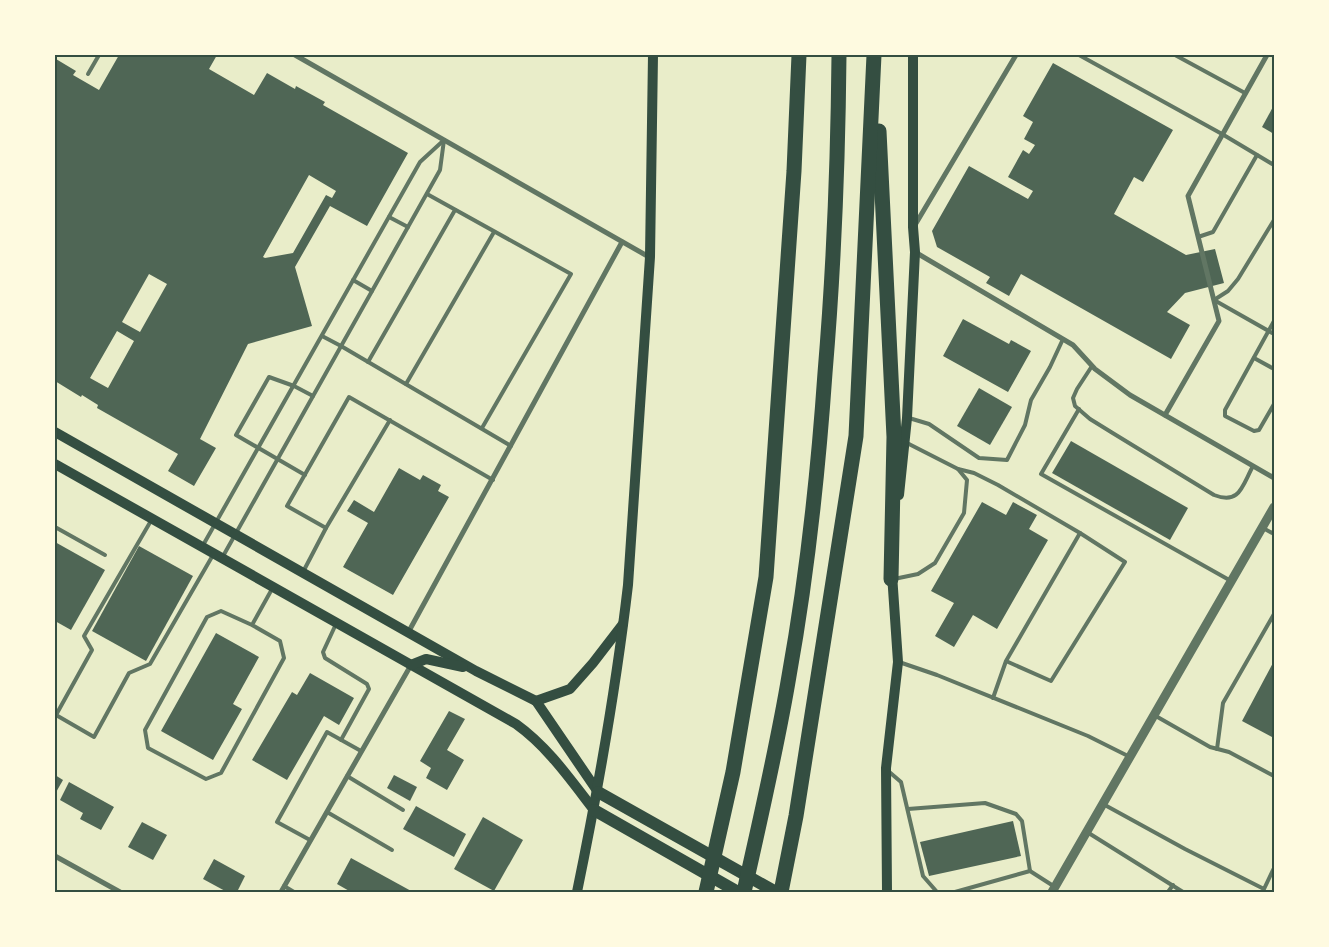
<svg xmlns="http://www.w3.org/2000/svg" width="1329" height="947" font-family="'Titillium Web',sans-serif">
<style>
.building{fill:#4f6655;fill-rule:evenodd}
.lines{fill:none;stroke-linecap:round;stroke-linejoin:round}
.service{stroke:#617663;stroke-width:4}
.minor{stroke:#617663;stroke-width:5}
.tertiary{stroke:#617663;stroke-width:9}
.secondary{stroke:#344e41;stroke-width:10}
.primary{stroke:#344e41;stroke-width:12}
.motorway{stroke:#344e41;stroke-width:15}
.neatline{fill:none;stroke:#344e41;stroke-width:2}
</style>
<rect width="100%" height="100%" fill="#e9edc9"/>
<g class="building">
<path d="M119,55h98l-8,14 45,26 13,-22 28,16 1,-3 29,16 -2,3 85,48 -41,73 -37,-20 -35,61 17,59 -64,18 -48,95 16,9 -22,38 -26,-15 10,-17 -81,-46 1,-3 -16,-10 -1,2 -26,-16v-320l1,-2 20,12 -3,4 26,15zM309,175l27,16 -4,7 -6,-3 -33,58 -28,5 -2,-1zM149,274l18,10 -27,48 -18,-10zM117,331l17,10 -26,47 -18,-10z"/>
<polygon points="1053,63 1173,130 1143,182 1134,177 1114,214 1186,255 1215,249 1224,283 1185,293 1167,312 1190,325 1171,359 1021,274 1009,296 986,283 990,277 937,247 932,231 969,166 1028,199 1033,191 1008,177 1023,150 1029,154 1035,145 1024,139 1033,122 1023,116"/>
<polygon points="1274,105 1274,134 1262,127"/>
<polygon points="963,319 1009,344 1011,340 1031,351 1008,392 943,356"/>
<polygon points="979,388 1012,407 990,445 957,426"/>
<polygon points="1071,441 1188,508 1170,540 1052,473"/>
<polygon points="399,468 420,480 423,475 441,485 438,491 449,497 393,595 343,567 368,523 347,511 354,500 374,512"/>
<polygon points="982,502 1006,515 1013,502 1037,515 1029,529 1048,540 997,629 973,615 954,647 935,636 954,603 931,591"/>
<polygon points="55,542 105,570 71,630 55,621"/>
<polygon points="139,546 193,576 146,661 92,631"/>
<polygon points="216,633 259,657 233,704 242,709 213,760 161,731"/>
<polygon points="1274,661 1274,738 1242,721"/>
<polygon points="310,673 354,698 339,725 324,716 287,780 252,760 292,692 297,695"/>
<polygon points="449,711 465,719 447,750 464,760 447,790 426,778 431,768 420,761"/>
<polygon points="55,775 63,780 55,794"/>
<polygon points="394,775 417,787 410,801 387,788"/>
<polygon points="69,782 114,807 101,830 80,819 83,813 60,800"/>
<polygon points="416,806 466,834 454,857 403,829"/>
<polygon points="483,817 523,840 494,891 454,869"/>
<polygon points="1013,821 1021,856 929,876 920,842"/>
<polygon points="142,822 167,835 153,860 128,847"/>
<polygon points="351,858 413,892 351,892 337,884"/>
<polygon points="214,859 245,876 237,892 227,892 203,879"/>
</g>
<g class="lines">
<g class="service">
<polyline points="1079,55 1222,134 1274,165"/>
<polyline points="1175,55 1245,93"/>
<polyline points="88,74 99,55"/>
<polyline points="427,194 571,274 482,428"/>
<polyline points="389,217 408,227"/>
<polyline points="1274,220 1238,279 1228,291 1214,300 1274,334"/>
<polyline points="1198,237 1213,232 1257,155"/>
<polyline points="353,280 372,291"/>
<polyline points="1274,321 1225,410 1225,416 1254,431 1259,430 1274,404"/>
<polyline points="322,336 341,346 511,446"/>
<polyline points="1254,358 1274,369"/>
<polyline points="368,362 455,210"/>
<path d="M1092,366l-15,23 -4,9 2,8 15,13 21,13 103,63c26,10 28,-9 39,-29"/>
<polyline points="406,384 494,232"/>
<polyline points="1079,409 1041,474 1231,581"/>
<polyline points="909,418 929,424 979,458 1007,460 1025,425 1031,400 1050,367 1063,339"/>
<polyline points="905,442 958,469 974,473 998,485 1080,533"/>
<polyline points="305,475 236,435 269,377 294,386 313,396"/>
<polyline points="152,519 84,636 92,650 56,715 94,737 129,673 150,664 213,555"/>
<polyline points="55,527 105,555"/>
<polyline points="326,528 390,420"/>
<polyline points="1263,528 1274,534"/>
<polyline points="202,547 420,162 444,140"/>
<polyline points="222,558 440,170 444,140"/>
<polyline points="303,572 326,528 287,506 349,397 493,480"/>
<polyline points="894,579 918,574 935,563 964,513 967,480 958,469"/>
<polyline points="336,624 323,652 325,658 367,684 369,689 341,740"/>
<polyline points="252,625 280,641 284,658 221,773 206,779 148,748 145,730 207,617 221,611 252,625 272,589"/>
<polyline points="899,662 937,675 1088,736 1130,757"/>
<polyline points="993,698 1006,661 1080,533 1125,562 1051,681 1006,661"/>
<polyline points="1154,715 1210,747 1229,752 1274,776"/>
<polyline points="1217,749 1223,703 1274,614"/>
<polyline points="887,770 901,782 923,876 937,892"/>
<polyline points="347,776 403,810"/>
<polyline points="1103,804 1185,849 1264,889 1274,868"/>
<polyline points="908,809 985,803 1016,814 1022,821 1030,871"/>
<polyline points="327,812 392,850"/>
<polyline points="1087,832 1183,892"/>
<polyline points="310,840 277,822 327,732 361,751"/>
<polyline points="284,886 294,892"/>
<polyline points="955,892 1030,871 1055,887"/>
<polyline points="1168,892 1173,885"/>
</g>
<g class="minor">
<polyline points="295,55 649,257"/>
<polyline points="915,225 1016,55"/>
<polyline points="915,252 1073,345 1095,369 1130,395 1274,478"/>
<polyline points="1165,415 1219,321 1188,196 1267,55"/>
<polyline points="409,631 622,242"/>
<polyline points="55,856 120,892"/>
<polyline points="281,892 411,665"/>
</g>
<polyline class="tertiary" points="1052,892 1274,507"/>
<g class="secondary">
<polyline points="55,432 476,671 536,701 598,792"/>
<path d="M55,464l461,260c32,23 54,55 78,86"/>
<polyline points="899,495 907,418 915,252 913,227 913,55"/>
<polyline points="411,665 426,659 463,667"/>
<polyline points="536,701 570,689 593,663 623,624"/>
<path d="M577,892c21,-102 39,-204 51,-307l22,-328 3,-202"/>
<polyline points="887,892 886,768 898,662 892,574"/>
</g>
<g class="primary">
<polyline points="598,792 776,892"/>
<polyline points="594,810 738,892"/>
</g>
<g class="motorway">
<polyline points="879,131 894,437 891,579"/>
<polyline points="706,892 733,772 766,577 794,171 799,55"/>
<path d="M744,892c16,-72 33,-144 45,-216 18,-100 29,-202 36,-303 9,-107 13,-211 14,-318"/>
<polyline points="781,892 796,816 856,436 874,55"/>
</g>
</g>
<rect width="1329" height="947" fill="none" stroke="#fefae0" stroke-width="112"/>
<rect x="56" y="56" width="1217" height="835" class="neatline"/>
</svg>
